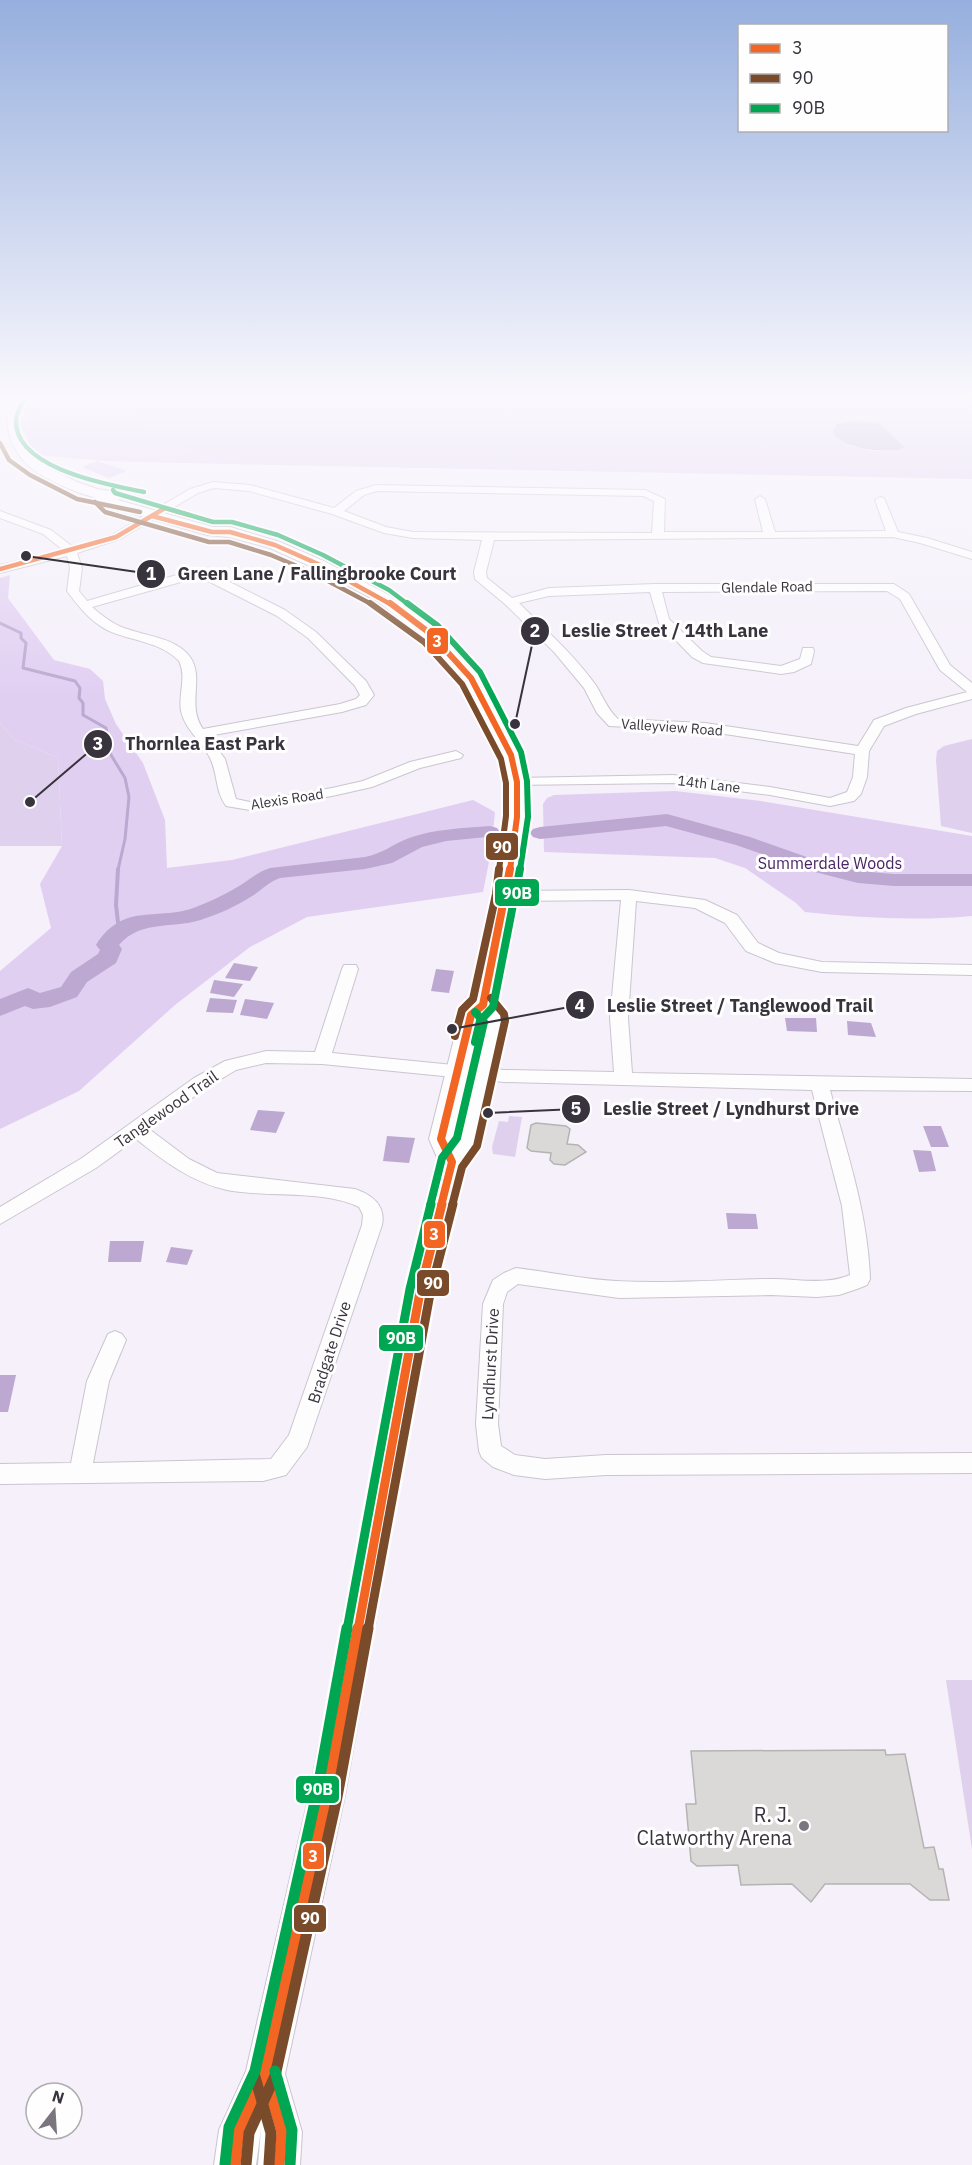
<svg xmlns="http://www.w3.org/2000/svg" width="972" height="2165" font-family="'IBM Plex Sans',sans-serif">
<style>
.green{fill:#dfd0ee;fill-rule:evenodd}
.forest{fill:#e1cff2}
.water{fill:#bca8d0}
.lines{fill:none;stroke-linecap:round;stroke-linejoin:round}
.stream-far1{stroke:#bca8d0;stroke-width:3}
.stream{stroke:#bca8d0;stroke-width:4}
.river{fill:#bca8d0;fill-rule:evenodd}
.building{fill:#dbd9d8;stroke:#b5b4b3;stroke-width:1.5}
.minor-casing{stroke:#cac5cf;stroke-width:2}
.major-casing{stroke:#cac5cf;stroke-width:2}
.minor{fill:#fefdfe;fill-rule:evenodd}
.major{fill:#fefdfe;fill-rule:evenodd}
.bus-1-far4-casing{stroke:#fefefe;stroke-width:8}
.bus-1-far3-casing{stroke:#fefefe;stroke-width:10}
.bus-1-far2-casing{stroke:#fefefe;stroke-width:12}
.bus-1-far1-casing{stroke:#fefefe;stroke-width:14}
.bus-1-casing{stroke:#fefefe;stroke-width:16}
.bus-2-far4-casing{stroke:#fefefe;stroke-width:8}
.bus-2-far3-casing{stroke:#fefefe;stroke-width:10}
.bus-2-far2-casing{stroke:#fefefe;stroke-width:12}
.bus-2-far1-casing{stroke:#fefefe;stroke-width:14}
.bus-2-casing{stroke:#fefefe;stroke-width:16}
.bus-3-far4-casing{stroke:#fefefe;stroke-width:8}
.bus-3-far3-casing{stroke:#fefefe;stroke-width:10}
.bus-3-far2-casing{stroke:#fefefe;stroke-width:12}
.bus-3-far1-casing{stroke:#fefefe;stroke-width:14}
.bus-3-casing{stroke:#fefefe;stroke-width:16}
.bus-1-far4{stroke:#f26522;stroke-width:4.5}
.bus-1-far3{stroke:#f26522;stroke-width:6}
.bus-1-far2{stroke:#f26522;stroke-width:8}
.bus-1-far1{stroke:#f26522;stroke-width:9}
.bus-1{stroke:#f26522;stroke-width:11}
.bus-2-far4{stroke:#7a4b2a;stroke-width:4.5}
.bus-2-far3{stroke:#7a4b2a;stroke-width:6}
.bus-2-far2{stroke:#7a4b2a;stroke-width:8}
.bus-2-far1{stroke:#7a4b2a;stroke-width:9}
.bus-2{stroke:#7a4b2a;stroke-width:11}
.bus-3-far4{stroke:#00a651;stroke-width:4.5}
.bus-3-far3{stroke:#00a651;stroke-width:6}
.bus-3-far2{stroke:#00a651;stroke-width:8}
.bus-3-far1{stroke:#00a651;stroke-width:9}
.bus-3{stroke:#00a651;stroke-width:11}
.poi-dot{fill:#7a757f;stroke:#fefefe;stroke-width:2}
.labels{text-anchor:middle;dominant-baseline:central;stroke-width:6;stroke-linejoin:round;paint-order:stroke}
.far-street-label{font-size:14px;fill:#38333d;stroke:#fefefe}
.park-label{font-size:16px;fill:#492464;stroke:#fefefe}
.street-label{font-size:16px;fill:#38333d;stroke:#fefefe}
.near-poi-label{font-size:20px;fill:#38333d;stroke:#fefefe;text-anchor:end}
.leader{fill:none;stroke:#38333d;stroke-width:2}
.callout-dot{fill:#38333d;stroke:#fefefe;stroke-width:2}
.mark-label{font-size:18px;text-anchor:middle;font-weight:bold;fill:#fff}
.callout-label{font-size:18px;text-anchor:middle;font-weight:bold;fill:#38333d;stroke:#fefefe;stroke-width:6;stroke-linejoin:round;paint-order:stroke}
.line-badge{stroke:#fefefe;stroke-width:2}
.badge-label{font-size:16px;text-anchor:middle;font-weight:bold;fill:#fff}
</style>
<rect width="100%" height="100%" fill="#f5f0fa"/>
<g class="green">
<path d="M34,394h938v85l-746,-15 9,-7 -38,-5 -30,-10 -23,-24 -86,-15 -21,15 -17,6 5,-19zM851,421l27,1 17,17 5,11 -28,1 -22,-5 -12,-22z"/>
<polygon points="97,461 125,470 125,472 109,478 84,468 84,466"/>
<polygon points="0,723 14,739 58,758 62,846 0,846"/>
<polygon points="972,739 972,833 941,826 936,760 937,751 944,746"/>
<polygon points="509,1116 522,1117 515,1157 493,1154 492,1147 499,1121 508,1122"/>
<polygon points="946,1680 972,1680 972,1849"/>
</g>
<g class="forest">
<polygon points="58,403 144,418 167,442 197,452 236,457 226,464 103,461 41,455 29,443 20,424 37,418"/>
<polygon points="10,575 8,598 54,660 90,669 103,681 105,699 116,724 143,763 165,820 167,868 232,860 473,800 495,812 491,852 483,892 307,917 250,947 175,1005 79,1091 0,1129 0,971 51,928 40,884 62,846 58,758 14,739 0,723 0,578"/>
<path d="M675,791l86,10 211,35v80c-56,5 -111,2 -167,-4l-9,-9 -51,-35 -30,-10 -171,-6 -1,-48 4,-6 7,-3z"/>
</g>
<g class="water">
<path d="M851,421l27,1 26,25 -5,3c-26,1 -42,1 -65,-14l-1,-6 5,-6z"/>
<polygon points="234,963 258,967 250,981 225,978"/>
<polygon points="436,969 454,971 449,993 431,991"/>
<polygon points="214,980 243,984 234,997 210,993"/>
<polygon points="210,998 237,1000 233,1013 206,1012"/>
<polygon points="245,999 274,1003 267,1019 240,1015"/>
<polygon points="785,1018 816,1018 817,1032 787,1031"/>
<polygon points="847,1021 871,1023 876,1037 848,1035"/>
<polygon points="258,1110 285,1112 276,1133 250,1130"/>
<polygon points="923,1126 941,1126 949,1147 931,1147"/>
<polygon points="387,1136 415,1138 409,1163 383,1161"/>
<polygon points="913,1150 931,1151 936,1171 919,1172"/>
<polygon points="726,1213 756,1214 758,1229 728,1229"/>
<polygon points="110,1241 144,1241 141,1262 108,1262"/>
<polygon points="171,1247 193,1250 187,1265 166,1262"/>
<polygon points="0,1375 16,1375 8,1412 0,1412"/>
</g>
<g class="lines">
<polyline class="stream-far1" points="0,623 21,633 21,638 26,643 23,668 75,681 80,688 79,698 83,703 83,715 106,728 111,755 125,778 129,797 125,839 118,870"/>
<polyline class="stream" points="118,869 116,905 119,931"/>
<g class="river">
<polygon points="667,814 750,837 821,862 858,871 894,874 972,874 972,886 894,886 858,883 807,870 736,845 666,826 540,839 533,837 530,833 533,829 540,827"/>
<path d="M490,826l7,2 3,4 -3,4 -51,5 -24,6 -30,16 -27,6 -85,9c-12,4 -20,14 -31,20 -13,8 -28,15 -43,20 -29,12 -64,0 -87,27l3,4 -6,14 -29,19 -10,15 -27,10 -17,2 -8,-3 -25,10v-17l28,-11 12,5 21,-6 10,-15 27,-18 2,-4 -4,-5c28,-44 62,-23 100,-38 13,-5 26,-11 38,-18 13,-7 21,-16 36,-21l95,-11c17,-3 28,-13 44,-19 26,-9 54,-10 81,-12z"/>
</g>
</g>
<g class="building">
<polygon points="536,1123 566,1126 570,1129 567,1144 578,1145 586,1152 565,1165 554,1164 550,1160 551,1153 531,1151 527,1148 531,1125"/>
<polygon points="885,1750 886,1755 905,1754 924,1848 934,1847 939,1869 943,1869 949,1900 930,1900 910,1884 825,1884 811,1902 792,1884 741,1885 738,1865 697,1866 691,1861 686,1804 696,1804 691,1751"/>
</g>
<g class="lines">
<defs>
<g id="minor">
<path d="M213,482l37,3 84,23 22,-17 20,-6 269,5 20,9 -1,33h99l-8,-33 5,-3 5,3 10,33 111,-1 -11,-31 5,-3 4,1 14,34 29,6 45,14v7l-52,-16 -27,-6 -399,3 -8,32 1,6 25,20 37,-10 106,-4h239l15,10 41,71 22,18v16l-56,15 -32,12 -15,25 -2,26 -6,17 -7,7 -24,5 -60,-11 -97,-12 -161,2 -2,-3 7,-4 156,-3 97,12 60,11 17,-6 6,-15 2,-23 -150,-23 -96,-5 -12,-13 -13,-25 -30,-36 -48,-47 -31,-26 -1,-7 8,-32 -69,-2 -29,-5 -52,-19 -83,-23 -35,-3 -16,5 -78,46 -43,14 5,15 -3,23 8,10 100,-29h23l75,38 31,22 50,49 8,14 -8,10 -24,7 -134,24 17,23 11,40 14,3 82,-14 31,-7 47,-19 46,-11 7,4 -2,3 -41,10 -48,19 -40,9 -82,14 -24,-4c-11,-15 -8,-32 -16,-48 -8,-17 -25,-28 -29,-47 -3,-17 6,-34 -2,-50 -19,-20 -49,-20 -72,-31 -17,-9 -29,-24 -40,-39l3,-23 -3,-12 -67,17v-8l63,-15 -20,-16 -43,-16v-7l51,19 22,17 39,-12 78,-46zM377,491l266,5 11,5 -2,32 -239,-1 -27,-5 -42,-16 20,-16zM204,579l73,37 31,22 47,48 5,9 -4,4 -16,5 -137,25c-17,-24 2,-51 -13,-72 -15,-21 -49,-21 -71,-31 -10,-5 -19,-12 -27,-19l96,-27zM887,591l13,8 40,71 27,22 -61,16 -32,12 -16,26 -153,-23 -87,-4c-11,-10 -15,-23 -23,-35 -22,-30 -50,-55 -76,-81l30,-7 101,-4 9,31 33,34 11,6 78,11 13,-2 17,-8 3,-13 -1,-3h-10l-3,11 -19,7 -70,-9 -9,-6 -33,-32 -7,-27z"/>
<path d="M629,890l76,10 32,15 21,28 21,10 43,9 150,3v10l-150,-3 -47,-9 -29,-12 -21,-28 -30,-15 -59,-7 -8,117 4,55 340,6v12l-142,-1c17,63 38,124 40,189l-3,6 -10,4 -18,6 -22,2 -46,-2 -152,3 -101,-14 -11,8 -4,12 -5,120 3,22 14,9 30,4 61,-4 366,-2v20l-366,2 -61,4 -31,-4 -21,-8 -11,-9 -3,-7 -3,-27 7,-120 10,-24 11,-7 12,-5c33,4 66,11 100,13 51,3 101,-1 152,-2 26,-1 57,7 82,-4l-8,-69 -30,-116 -308,-8 -182,-18 -56,-1 -30,7 -30,18 -57,41 40,30 28,14 138,16c17,6 31,16 27,36l-75,222 -21,28 -23,6 -263,3v-20l71,-1 16,-82 21,-47 7,-3 7,3 4,6 -17,41 -16,82 178,-4 18,-24 73,-210 1,-10 -4,-8c-37,-18 -91,-9 -132,-17 -36,-8 -63,-29 -91,-51l-40,29 -96,56v-17l82,-49 112,-80 31,-17 41,-10 49,1 27,-83 2,-4h12l2,4 -26,84 172,17 110,2 -4,-54 11,-118 -115,1 -8,-5 8,-5z"/>
</g>
<path id="major" d="M9,394h12l-4,29 2,12 9,17 21,16 28,14 20,7 26,4 2,3 -7,4 95,27h17l50,15 44,19 65,34 48,35 40,44 43,81 7,27v35l-11,79 -21,108 11,15 -27,124 -15,22 -30,127 -89,503 -60,279 17,58 -2,33h-42l3,-36 -5,36h-42l5,-35 27,-59 63,-276 97,-503 33,-130 -10,-23 31,-124 12,-13 24,-106 11,-79v-35l-5,-27 -39,-75 -38,-42 -48,-37 -65,-34 -42,-19 -41,-11 -22,-2 -104,-30c-7,-10 -17,-9 -28,-14 -49,-19 -75,-40 -66,-97zM482,1018l1,2 -29,121 -1,-2z"/>
</defs>
<use href="#minor" class="minor-casing"/>
<use href="#major" class="major-casing"/>
<use href="#minor" class="minor"/>
<use href="#major" class="major"/>
<defs>
<g id="bus-1-far4">
<polyline points="152,516 212,532 230,532 275,545 318,564 392,605"/>
<polyline points="0,569 116,537 165,508 189,515"/>
</g>
<polyline id="bus-1-far3" points="390,603 431,634 471,678 511,755 517,782 517,817 510,870"/>
<polyline id="bus-1-far2" points="441,1206 452,1162 441,1139 471,1015 483,1005 510,869"/>
<polyline id="bus-1-far1" points="358,1630 420,1292 442,1204"/>
<g id="bus-1">
<polyline points="235,2165 239,2130 265,2074 269,2057"/>
<polyline points="279,2165 282,2132 265,2074 327,1795 358,1628"/>
</g>
<g id="bus-2-far4">
<polyline points="0,443 9,460 30,475 77,499 140,512"/>
<polyline points="95,502 105,512 209,542 229,542 271,555 313,573 373,605"/>
</g>
<polyline id="bus-2-far3" points="370,603 424,642 462,684 501,759 506,783 506,816 499,870"/>
<g id="bus-2-far2">
<polyline points="455,1036 462,1010 473,999 496,894 499,869"/>
<polyline points="452,1206 462,1167 477,1146 505,1021 504,1014 491,998"/>
</g>
<polyline id="bus-2-far1" points="368,1630 430,1294 453,1204"/>
<g id="bus-2">
<polyline points="255,2077 271,2133 269,2164"/>
<polyline points="246,2165 249,2133 275,2076 337,1797 368,1628"/>
</g>
<g id="bus-3-far4">
<path d="M25,398c-3,6 -8,14 -9,21 -3,50 94,66 128,73"/>
<polyline points="113,490 115,493 213,522 232,522 278,535 323,555 389,590 409,605"/>
</g>
<polyline id="bus-3-far3" points="407,603 438,626 480,672 521,752 527,781 528,817 520,870"/>
<g id="bus-3-far2">
<polyline points="475,1042 480,1021 493,1007 520,869"/>
<polyline points="430,1206 442,1158 457,1138 484,1022 475,1012"/>
</g>
<polyline id="bus-3-far1" points="347,1630 410,1289 431,1204"/>
<g id="bus-3">
<polyline points="275,2071 292,2130 290,2165"/>
<polyline points="225,2164 229,2127 255,2071 317,1793 347,1628"/>
</g>
</defs>
<use href="#bus-1-far4" class="bus-1-far4-casing"/>
<use href="#bus-1-far3" class="bus-1-far3-casing"/>
<use href="#bus-1-far2" class="bus-1-far2-casing"/>
<use href="#bus-1-far1" class="bus-1-far1-casing"/>
<use href="#bus-1" class="bus-1-casing"/>
<use href="#bus-2-far4" class="bus-2-far4-casing"/>
<use href="#bus-2-far3" class="bus-2-far3-casing"/>
<use href="#bus-2-far2" class="bus-2-far2-casing"/>
<use href="#bus-2-far1" class="bus-2-far1-casing"/>
<use href="#bus-2" class="bus-2-casing"/>
<use href="#bus-3-far4" class="bus-3-far4-casing"/>
<use href="#bus-3-far3" class="bus-3-far3-casing"/>
<use href="#bus-3-far2" class="bus-3-far2-casing"/>
<use href="#bus-3-far1" class="bus-3-far1-casing"/>
<use href="#bus-3" class="bus-3-casing"/>
<use href="#bus-1-far4" class="bus-1-far4"/>
<use href="#bus-1-far3" class="bus-1-far3"/>
<use href="#bus-1-far2" class="bus-1-far2"/>
<use href="#bus-1-far1" class="bus-1-far1"/>
<use href="#bus-1" class="bus-1"/>
<use href="#bus-2-far4" class="bus-2-far4"/>
<use href="#bus-2-far3" class="bus-2-far3"/>
<use href="#bus-2-far2" class="bus-2-far2"/>
<use href="#bus-2-far1" class="bus-2-far1"/>
<use href="#bus-2" class="bus-2"/>
<use href="#bus-3-far4" class="bus-3-far4"/>
<use href="#bus-3-far3" class="bus-3-far3"/>
<use href="#bus-3-far2" class="bus-3-far2"/>
<use href="#bus-3-far1" class="bus-3-far1"/>
<use href="#bus-3" class="bus-3"/>
</g>
<linearGradient id="sky" x2="0" y2="1"><stop stop-color="#96afde"/><stop offset="0.57" stop-color="#faf8fd"/><stop offset="1" stop-color="#faf8fd" stop-opacity="0"/></linearGradient>
<rect width="972" height="697" fill="url(#sky)"/>
<circle class="poi-dot" cx="804" cy="1826" r="6"/>
<g class="labels">
<g class="far-street-label">
<text transform="translate(767 587) rotate(-1)">Glendale Road</text>
<text transform="translate(672 727) rotate(4)">Valleyview Road</text>
<text transform="translate(709 784) rotate(7)">14th Lane</text>
<text transform="translate(287 799) rotate(-9)">Alexis Road</text>
</g>
<g class="park-label">
<text x="830" y="863">Summerdale Woods</text>
</g>
<g class="street-label">
<text transform="translate(166 1109) rotate(-35)">Tanglewood Trail</text>
<text transform="translate(329 1352) rotate(-72)">Bradgate Drive</text>
<text transform="translate(490 1364) rotate(-87)">Lyndhurst Drive</text>
</g>
<g class="near-poi-label">
<text x="792" y="1814">R. J.<tspan x="792" dy="23">Clatworthy Arena</tspan></text>
</g>
</g>
<path class="leader" d="M26 556L151 574M515 724L535 631M30 802L98 744M452 1029L580 1005M488 1113L576 1109"/>
<g class="callout-dot">
<circle cx="26" cy="556" r="6"/>
<circle cx="515" cy="724" r="6"/>
<circle cx="30" cy="802" r="6"/>
<circle cx="452" cy="1029" r="6"/>
<circle cx="488" cy="1113" r="6"/>
<circle cx="151" cy="574" r="15"/>
<circle cx="535" cy="631" r="15"/>
<circle cx="98" cy="744" r="15"/>
<circle cx="580" cy="1005" r="15"/>
<circle cx="576" cy="1109" r="15"/>
</g>
<g class="mark-label">
<text x="151" y="580">1</text>
<text x="535" y="637">2</text>
<text x="98" y="750">3</text>
<text x="580" y="1012">4</text>
<text x="576" y="1115">5</text>
</g>
<g class="callout-label">
<text x="317" y="580">Green Lane / Fallingbrooke Court</text>
<text x="665" y="637">Leslie Street / 14th Lane</text>
<text x="205" y="750">Thornlea East Park</text>
<text x="740" y="1012">Leslie Street / Tanglewood Trail</text>
<text x="731" y="1115">Leslie Street / Lyndhurst Drive</text>
</g>
<g class="line-badge">
<rect x="426" y="627" width="23" height="28" rx="6" fill="#f26522"/>
<rect x="485" y="832" width="34" height="29" rx="6" fill="#7a4b2a"/>
<rect x="494" y="878" width="46" height="29" rx="6" fill="#00a651"/>
<rect x="423" y="1220" width="23" height="29" rx="6" fill="#f26522"/>
<rect x="416" y="1269" width="34" height="28" rx="6" fill="#7a4b2a"/>
<rect x="378" y="1324" width="46" height="28" rx="6" fill="#00a651"/>
<rect x="295" y="1775" width="45" height="29" rx="6" fill="#00a651"/>
<rect x="302" y="1842" width="23" height="28" rx="6" fill="#f26522"/>
<rect x="293" y="1904" width="34" height="29" rx="6" fill="#7a4b2a"/>
</g>
<g class="badge-label">
<text x="437" y="647">3</text>
<text x="502" y="853">90</text>
<text x="517" y="899">90B</text>
<text x="434" y="1240">3</text>
<text x="433" y="1289">90</text>
<text x="401" y="1344">90B</text>
<text x="318" y="1795">90B</text>
<text x="313" y="1862">3</text>
<text x="310" y="1924">90</text>
</g>
<rect x="738" y="24" width="210" height="108" fill="#fefefe" stroke="#afadb1" stroke-width="1.5"/>
<rect x="750" y="44" width="30" height="9" fill="#f26522" stroke="#afadb1" stroke-width="1.5"/>
<text x="792" y="54" font-size="18" fill="#38333d">3</text>
<rect x="750" y="74" width="30" height="9" fill="#7a4b2a" stroke="#afadb1" stroke-width="1.5"/>
<text x="792" y="84" font-size="18" fill="#38333d">90</text>
<rect x="750" y="104" width="30" height="9" fill="#00a651" stroke="#afadb1" stroke-width="1.5"/>
<text x="792" y="114" font-size="18" fill="#38333d">90B</text>
<g transform="translate(54 2111) rotate(17)"><circle r="28" fill="#fefefe" stroke="#afadb1" stroke-width="1.5"/>
<path d="M0-4.5L10 22L0 15L-10 22Z" fill="#7a757f"/>
<text y="-9" font-size="16" font-weight="bold" text-anchor="middle" fill="#38333d">N</text>
</g>
</svg>
